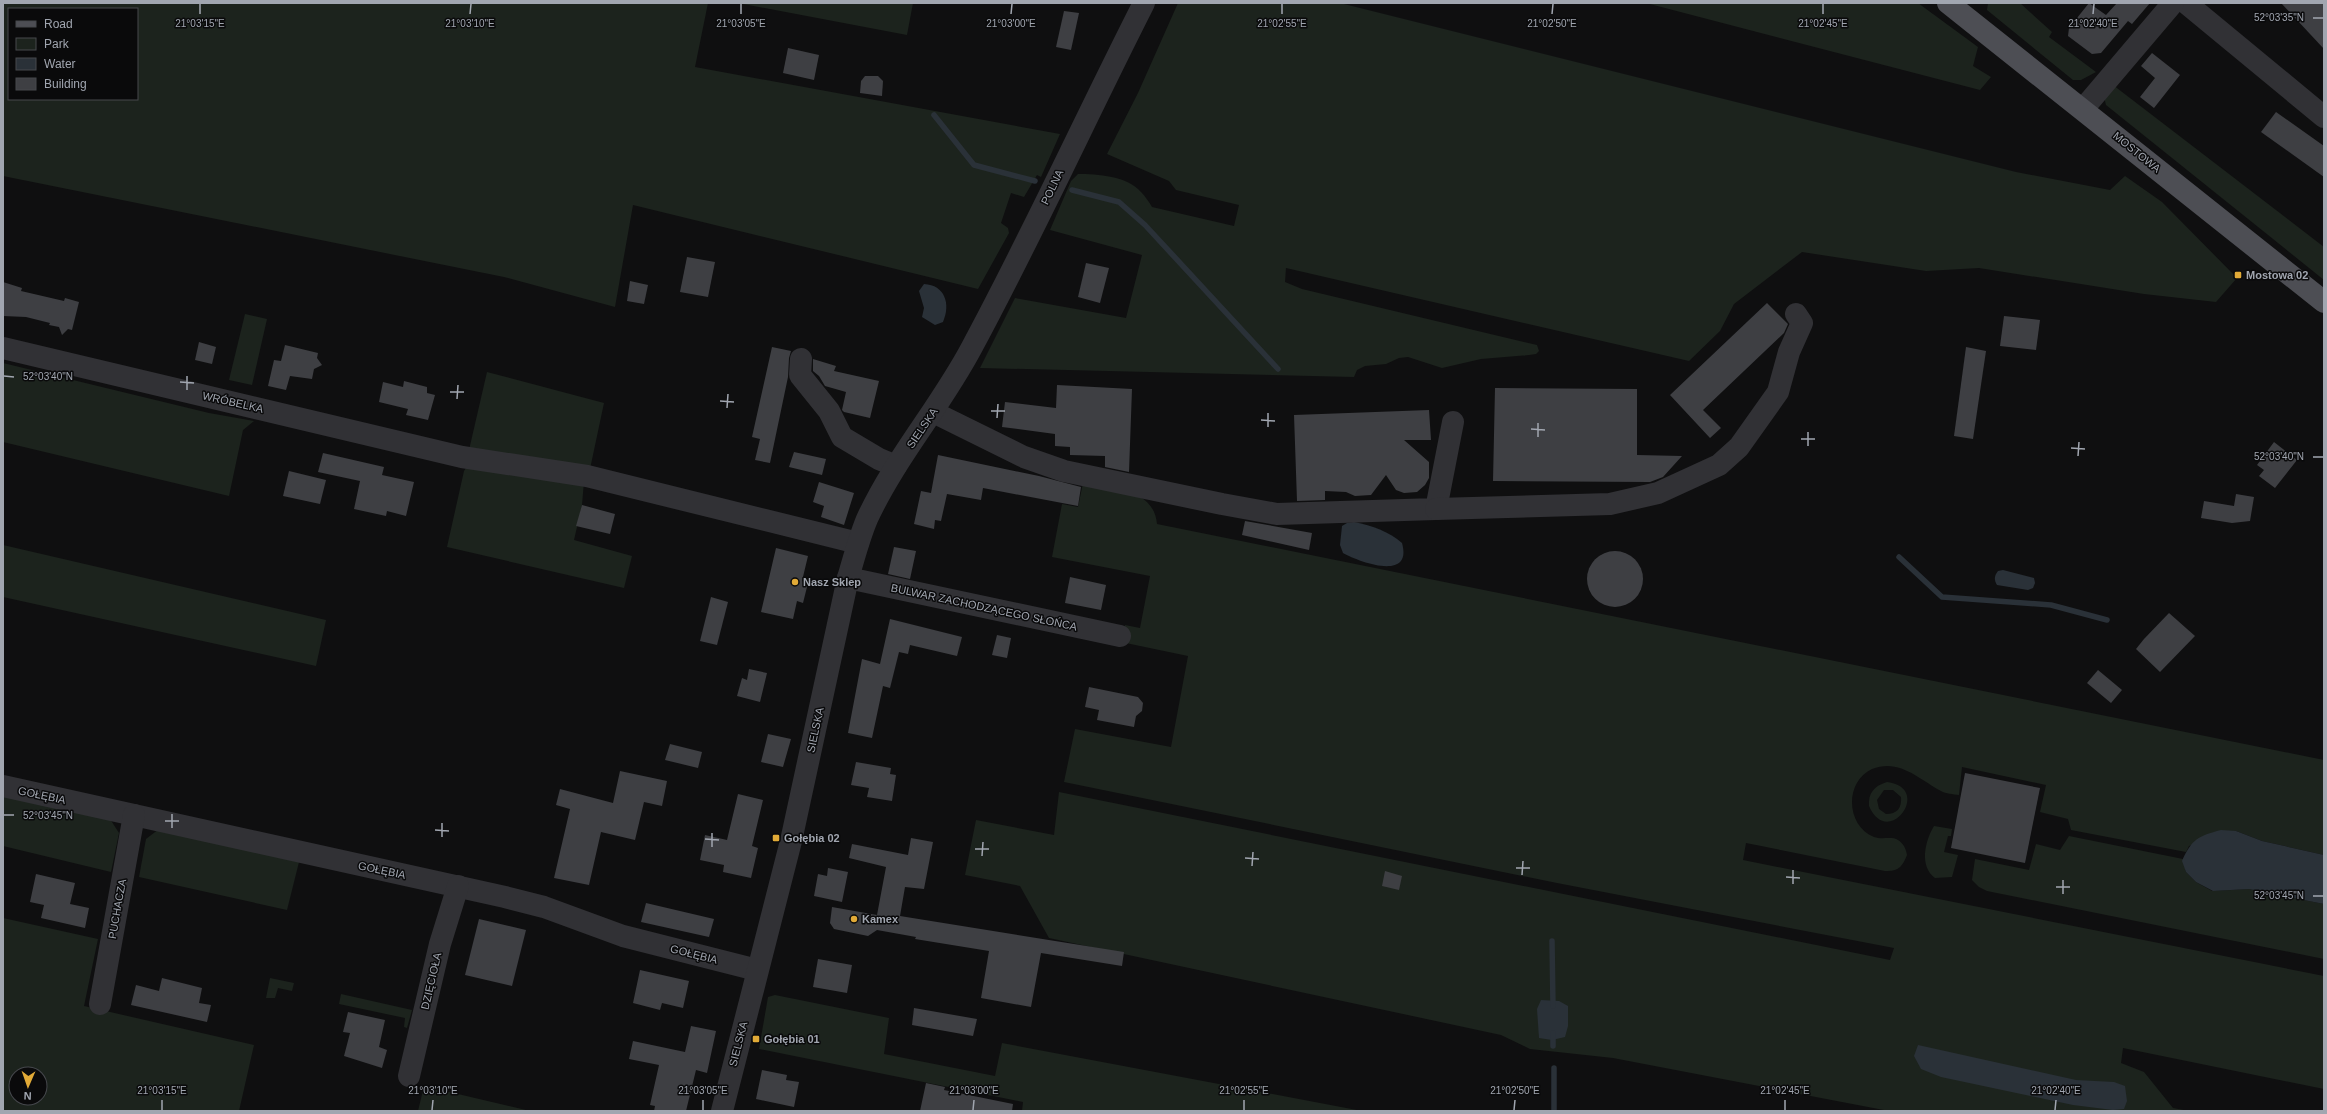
<svg xmlns="http://www.w3.org/2000/svg" width="2327" height="1114" font-family="Helvetica,sans-serif">
<style>
.green{fill:#1c231d;fill-rule:evenodd}
.water{fill:#2a3138}
.lines{fill:none;stroke-linecap:round;stroke-linejoin:round}
.stream{stroke:#2a3138;stroke-width:5.5}
.building{fill:#3e3f43}
.minor{stroke:#313135;stroke-width:22}
.major{stroke:#4d4e54;stroke-width:22}
.ticks{fill:none;stroke:#a1a6b0;stroke-width:1.5}
.poi-dot{fill:#e1aa37;stroke:#0a0a0b;stroke-width:1.5}
.labels{text-anchor:middle;dominant-baseline:central;stroke-width:3;stroke-linejoin:round;paint-order:stroke}
.street-label{font-size:11px;fill:#a1a6b0;stroke:#0a0a0b}
.poi-label{font-size:11px;font-weight:bold;fill:#a1a6b0;stroke:#0a0a0b;text-anchor:start}
.ticks-label{font-size:10px;text-anchor:middle;fill:#a1a6b0;stroke:#0a0a0b;stroke-width:3;stroke-linejoin:round;paint-order:stroke}
</style>
<rect width="100%" height="100%" fill="#0f0f10"/>
<g class="green">
<path d="M3,3h705l-13,64 365,67 -19,43 -4,-2 -13,22 -13,-4 -10,30 7,5 1,5 -31,56 -345,-84 -18,102 -111,-30 -501,-101zM9,9h128v90h-128z"/>
<polygon points="738,3 913,3 907,35"/>
<path d="M1178,3h162l676,169 94,18 15,-14 37,26 75,76 -21,24 -72,-8 -165,-26 -53,3 -124,-19 -68,52 -14,27 -31,30 -403,-93 -1,14 17,7 235,56 2,6 -3,3 -7,1 -48,4 -39,9 -34,-11 -9,1 -13,6 -21,2 -8,4 -3,7 -374,-9 35,-70 111,20 16,-63 -92,-25 21,-49 7,-7c19,0 50,2 63,18 4,4 8,10 11,15l82,19 5,-21 -63,-15 -7,-9 -62,-27 31,-61z"/>
<polygon points="1646,3 1918,3 1978,47 1973,66 1991,77 1980,90"/>
<polygon points="1988,3 2020,3 2052,32 2049,37 2096,72 2081,80 2073,80 1987,10"/>
<polygon points="2113,85 2324,247 2324,280 2106,105 2104,97"/>
<polygon points="245,314 267,319 252,385 229,380"/>
<polygon points="3,363 209,413 254,421 243,430 229,496 3,442"/>
<polygon points="487,372 604,403 590,469 469,450"/>
<polygon points="468,465 584,481 582,505 574,540 632,556 624,588 447,547 464,471"/>
<path d="M1083,483c29,6 71,5 74,41l1167,236v95l-62,-14 -26,-10 -47,15 -3,6 -115,-22 -3,-11 -28,-7 6,-27 -84,-18 -3,28c-6,-1 -13,-1 -18,-4 -22,-12 -42,-33 -69,-22 -28,13 -26,57 2,68 8,3 18,-1 24,3 6,4 8,9 9,15 -4,11 -9,17 -22,16l-139,-28 -3,17 581,116v113l-201,-41 -2,15 23,9 29,36 16,3h-300l-276,-53 -83,-9 -29,-14 -452,-97 -29,-52 -55,-11 11,-55 78,15 5,-43 831,168 4,-12 -337,-65 -493,-101 11,-53 96,18 17,-91 -67,-14 4,-17 15,3 10,-52 -98,-19 10,-53 16,3z"/>
<polygon points="3,545 326,620 316,666 3,597"/>
<path d="M1887,782c47,6 1,68 -18,24 -1,-13 5,-20 18,-24zM1884,790h9l8,7c1,11 -4,17 -15,17l-7,-5 -2,-9z"/>
<polygon points="3,794 110,819 119,833 111,872 3,846"/>
<path d="M1934,826l18,3 -1,7h-3l-4,16 14,3 -6,22 -17,1c-16,-12 -10,-37 -1,-52z"/>
<polygon points="159,829 299,862 287,910 139,877 146,839"/>
<polygon points="2069,836 2183,859 2186,872 2196,882 2212,891 2249,889 2324,904 2324,959 1987,891 1979,887 1972,880 1975,859 2029,870 2036,844 2060,850"/>
<path d="M3,918l95,21 -14,67 170,39 -15,66h-236zM16,1074h24v24h-24z"/>
<polygon points="270,978 294,983 292,991 278,988 275,998 266,998"/>
<polygon points="341,994 412,1010 407,1028 404,1027 405,1018 339,1004"/>
<polygon points="775,995 889,1018 884,1054 995,1076 1002,1043 1362,1111 1022,1111 1023,1102 759,1049 768,997"/>
<polygon points="424,1086 530,1111 418,1111"/>
</g>
<g class="water">
<path d="M924,284c21,1 27,20 19,38l-8,3 -13,-8 2,-9 -5,-17z"/>
<path d="M1354,522c19,4 34,9 48,21 11,39 -43,19 -59,10l-3,-8 2,-19 5,-3z"/>
<path d="M2003,570l31,8 1,5 -2,5 -5,2 -31,-5c-3,-5 -3,-9 1,-14z"/>
<path d="M2221,830l15,1 26,10 62,14v49l-75,-15 -36,2 -17,-9 -10,-10 -4,-11c10,-22 16,-25 39,-31z"/>
<polygon points="1541,1000 1559,1001 1568,1006 1568,1026 1565,1037 1552,1040 1539,1038 1537,1009"/>
<polygon points="1918,1045 2076,1080 2114,1082 2125,1086 2127,1101 2124,1109 2113,1110 2073,1105 1941,1077 1921,1069 1914,1056"/>
</g>
<g class="lines">
<g class="stream">
<polyline points="934,115 974,165 1035,181"/>
<polyline points="1072,190 1119,202 1145,225 1278,369"/>
<polyline points="1899,557 1942,597 2051,605 2107,620"/>
<polyline points="1552,941 1553,1006"/>
<polyline points="1553,1033 1553,1046"/>
<polyline points="1554,1068 1554,1111"/>
</g>
</g>
<g class="building">
<polygon points="2089,3 2106,15 2117,3 2150,3 2132,24 2128,21 2101,53 2092,54 2068,36 2069,28"/>
<polygon points="2281,3 2324,3 2324,49"/>
<polygon points="1064,11 1079,13 1071,50 1056,47"/>
<polygon points="788,48 819,55 814,80 783,73"/>
<polygon points="2152,53 2180,75 2154,108 2140,97 2155,78 2141,66"/>
<polygon points="865,76 878,76 883,81 882,96 860,93 861,81"/>
<polygon points="2276,112 2324,146 2324,177 2261,132"/>
<polygon points="687,257 715,262 708,297 680,292"/>
<polygon points="1086,263 1109,268 1100,303 1078,297"/>
<polygon points="630,281 648,285 644,304 627,301"/>
<polygon points="3,282 22,288 21,291 64,301 65,298 79,302 72,330 68,329 62,335 59,327 49,325 50,323 26,317 3,316"/>
<polygon points="1767,303 1788,324 1784,333 1703,410 1721,428 1710,438 1670,395"/>
<polygon points="2004,316 2040,320 2036,350 2000,346"/>
<polygon points="199,342 216,347 212,364 195,360"/>
<polygon points="285,345 318,353 317,358 322,365 314,369 312,379 290,376 286,390 268,386 274,360 281,361"/>
<polygon points="772,347 791,351 789,358 788,377 770,463 755,460 760,439 752,437"/>
<polygon points="1966,347 1986,351 1973,439 1954,436"/>
<polygon points="813,359 836,366 834,371 879,381 870,418 844,412 842,410 846,392 825,386 819,376 813,371"/>
<polygon points="404,381 427,387 427,393 435,395 428,420 406,415 408,409 379,402 383,382 403,387"/>
<polygon points="1057,385 1132,389 1129,472 1105,467 1105,456 1070,455 1070,447 1055,446 1055,434 1002,427 1005,402 1056,408"/>
<polygon points="1495,388 1637,389 1637,455 1682,456 1663,477 1650,482 1493,481"/>
<polygon points="1429,410 1431,440 1404,440 1429,462 1429,478 1425,485 1417,492 1404,493 1396,490 1386,475 1371,495 1355,496 1346,492 1325,491 1325,500 1297,501 1294,415"/>
<polygon points="2274,442 2297,460 2275,488 2259,476 2264,470 2257,465"/>
<polygon points="794,452 826,459 822,475 789,467"/>
<polygon points="323,453 384,467 382,475 414,482 406,516 387,511 386,516 354,509 360,481 318,472"/>
<polygon points="938,455 1039,476 1081,487 1078,506 983,488 981,500 947,494 941,521 935,520 934,529 914,524 921,491 931,493"/>
<polygon points="289,471 326,480 320,504 283,496"/>
<polygon points="819,482 854,493 844,525 821,517 824,506 813,502"/>
<polygon points="2236,494 2254,497 2250,521 2232,523 2201,518 2204,501 2234,506"/>
<polygon points="582,505 615,514 610,534 576,526"/>
<polygon points="1245,521 1312,533 1309,550 1242,535"/>
<polygon points="894,547 916,551 910,579 888,574"/>
<polygon points="776,548 808,556 802,581 808,583 803,603 797,601 793,619 761,612"/>
<circle cx="1615" cy="579" r="28"/>
<polygon points="1070,577 1106,585 1101,610 1065,603"/>
<polygon points="711,597 728,602 717,645 700,641"/>
<polygon points="2169,613 2195,636 2160,672 2136,649 2144,639"/>
<polygon points="890,619 962,637 957,656 910,645 908,654 899,652 890,688 883,686 872,738 848,733 862,659 880,664"/>
<polygon points="997,635 1011,638 1007,658 992,655"/>
<polygon points="749,669 767,673 760,702 737,696 742,678 747,680"/>
<polygon points="2098,670 2122,690 2111,703 2087,683"/>
<polygon points="1089,687 1138,697 1143,703 1142,711 1136,716 1134,727 1097,720 1099,710 1085,707"/>
<polygon points="768,734 791,739 783,767 761,762"/>
<polygon points="670,744 702,752 698,768 665,760"/>
<polygon points="856,762 891,768 890,774 896,775 892,801 867,797 869,788 851,785"/>
<polygon points="620,771 667,781 662,806 644,802 635,840 601,832 589,885 554,878 570,809 556,805 560,789 613,803"/>
<polygon points="1965,773 2040,788 2025,863 1951,848"/>
<polygon points="738,794 763,800 752,846 758,848 751,878 723,872 724,865 700,860 705,835 727,840"/>
<polygon points="911,838 933,842 924,889 905,887 900,916 1124,952 1122,966 1041,953 1031,1007 981,998 989,951 915,939 916,937 877,930 868,936 834,929 830,923 832,907 877,915 886,867 849,858 852,844 908,855"/>
<polygon points="828,868 848,872 842,902 814,896 818,874 827,876"/>
<polygon points="1385,871 1402,876 1399,890 1382,886"/>
<polygon points="36,874 75,883 70,904 89,908 85,928 41,918 44,905 30,902"/>
<polygon points="646,903 714,919 709,937 641,922"/>
<polygon points="479,919 526,930 512,986 465,975"/>
<polygon points="818,959 852,965 847,993 813,987"/>
<polygon points="640,970 689,981 683,1008 662,1003 660,1010 633,1003"/>
<polygon points="162,978 202,988 199,1003 211,1005 207,1022 131,1005 136,985 159,991"/>
<polygon points="914,1008 977,1019 973,1036 912,1025"/>
<polygon points="348,1012 385,1020 379,1047 387,1050 382,1068 344,1056 350,1033 343,1032"/>
<polygon points="691,1026 716,1031 707,1073 696,1070 686,1111 654,1111 655,1106 650,1105 659,1065 629,1059 633,1041 685,1052"/>
<polygon points="762,1070 787,1075 786,1080 799,1082 794,1107 756,1099"/>
<polygon points="926,1083 945,1087 944,1090 1013,1104 1012,1111 920,1111"/>
</g>
<g class="lines">
<g class="minor">
<polyline points="2186,3 2324,117"/>
<polyline points="2083,109 2173,3"/>
<polyline points="3,348 462,457 587,476 858,543"/>
<polyline points="801,359 800,375 829,411 842,437 879,459 896,466"/>
<polyline points="933,412 1024,457 1064,471 1222,504 1277,514 1436,509 1453,422"/>
<polyline points="1436,509 1610,504 1658,493 1719,465 1739,447 1778,392 1789,352 1802,323 1796,314"/>
<polyline points="848,578 1120,636"/>
<polyline points="3,786 505,897 544,907 623,936 757,970"/>
<polyline points="100,1004 134,815"/>
<polyline points="409,1076 440,944 458,886"/>
<path d="M722,1111l69,-270 57,-263c6,-20 11,-40 19,-59 28,-61 74,-113 105,-172 61,-113 114,-230 172,-344"/>
</g>
<polyline class="major" points="1948,3 2324,302"/>
</g>
<path class="ticks" d="M200,14v-10M470,14l1,-10M741,14v-10M1011,14l1,-10M1282,14v-10M1552,14l1,-10M1823,14v-10M2093,14l1,-10M2313,18h10M4,376l10,1M180,382l14,1M187,390v-14M450,392h14M457,399l1,-14M720,401l14,1M727,408l1,-14M991,411h14M997,418l1,-14M1261,420l14,1M1268,427v-14M1531,429l14,1M1538,437v-14M1801,439h14M1808,446v-14M2071,448l14,1M2078,456l1,-14M2313,457h10M4,815h10M165,821h14M172,828v-14M435,830l14,1M442,837v-14M705,839l14,1M712,847v-14M975,849h14M982,856l1,-14M1245,858l14,1M1252,866l1,-14M1516,868h14M1522,875l1,-14M1786,877l14,1M1793,884v-14M2056,887h14M2063,894v-14M2313,896h10M162,1110v-10M432,1110l1,-10M703,1110v-10M973,1110l1,-10M1244,1110v-10M1514,1110l1,-10M1785,1110v-10M2055,1110l1,-10"/>
<g class="poi-dot">
<rect x="2234" y="271" width="8" height="8" rx="2"/>
<circle cx="795" cy="582" r="4"/>
<rect x="772" y="834" width="8" height="8" rx="2"/>
<circle cx="854" cy="919" r="4"/>
<rect x="752" y="1035" width="8" height="8" rx="2"/>
</g>
<g class="labels">
<g class="street-label">
<text transform="translate(2137 152) rotate(39)">MOSTOWA</text>
<text transform="translate(1052 187) rotate(-64)">POLNA</text>
<text transform="translate(233 402) rotate(13)">WRÓBELKA</text>
<text transform="translate(922 428) rotate(-56)">SIELSKA</text>
<text transform="translate(984 607) rotate(12)">BULWAR ZACHODZĄCEGO SŁOŃCA</text>
<text transform="translate(815 730) rotate(-78)">SIELSKA</text>
<text transform="translate(42 795) rotate(12)">GOŁĘBIA</text>
<text transform="translate(382 870) rotate(12)">GOŁĘBIA</text>
<text transform="translate(117 909) rotate(-80)">PUCHACZA</text>
<text transform="translate(694 954) rotate(14)">GOŁĘBIA</text>
<text transform="translate(431 981) rotate(-77)">DZIĘCIOŁA</text>
<text transform="translate(738 1044) rotate(-76)">SIELSKA</text>
</g>
<g class="poi-label">
<text x="2246" y="275">Mostowa 02</text>
<text x="803" y="582">Nasz Sklep</text>
<text x="784" y="838">Gołębia 02</text>
<text x="862" y="919">Kamex</text>
<text x="764" y="1039">Gołębia 01</text>
</g>
</g>
<g class="ticks-label">
<text x="2279" y="21">52°03'35"N</text>
<text x="200" y="27">21°03'15"E</text>
<text x="470" y="27">21°03'10"E</text>
<text x="741" y="27">21°03'05"E</text>
<text x="1011" y="27">21°03'00"E</text>
<text x="1282" y="27">21°02'55"E</text>
<text x="1552" y="27">21°02'50"E</text>
<text x="1823" y="27">21°02'45"E</text>
<text x="2093" y="27">21°02'40"E</text>
<text x="48" y="380">52°03'40"N</text>
<text x="2279" y="460">52°03'40"N</text>
<text x="48" y="819">52°03'45"N</text>
<text x="2279" y="899">52°03'45"N</text>
<text x="162" y="1094">21°03'15"E</text>
<text x="433" y="1094">21°03'10"E</text>
<text x="703" y="1094">21°03'05"E</text>
<text x="974" y="1094">21°03'00"E</text>
<text x="1244" y="1094">21°02'55"E</text>
<text x="1515" y="1094">21°02'50"E</text>
<text x="1785" y="1094">21°02'45"E</text>
<text x="2056" y="1094">21°02'40"E</text>
</g>
<rect width="2327" height="1114" fill="none" stroke="#a1a6b0" stroke-width="8"/>
<rect x="8" y="8" width="130" height="92" fill="#0a0a0b" stroke="#46484d"/>
<rect x="16" y="21" width="20" height="6" fill="#4d4e54" stroke="#46484d"/>
<text x="44" y="28" font-size="12" fill="#a1a6b0">Road</text>
<rect x="16" y="38" width="20" height="12" fill="#1c231d" stroke="#46484d"/>
<text x="44" y="48" font-size="12" fill="#a1a6b0">Park</text>
<rect x="16" y="58" width="20" height="12" fill="#2a3138" stroke="#46484d"/>
<text x="44" y="68" font-size="12" fill="#a1a6b0">Water</text>
<rect x="16" y="78" width="20" height="12" fill="#3e3f43" stroke="#46484d"/>
<text x="44" y="88" font-size="12" fill="#a1a6b0">Building</text>
<g transform="translate(28 1086) rotate(182)"><circle r="19" fill="#0a0a0b" stroke="#46484d"/>
<path d="M0-3L7 15L0 10L-7 15Z" fill="#e1aa37"/>
<text y="-6" font-size="11" font-weight="bold" text-anchor="middle" fill="#a1a6b0">N</text>
</g>
</svg>
